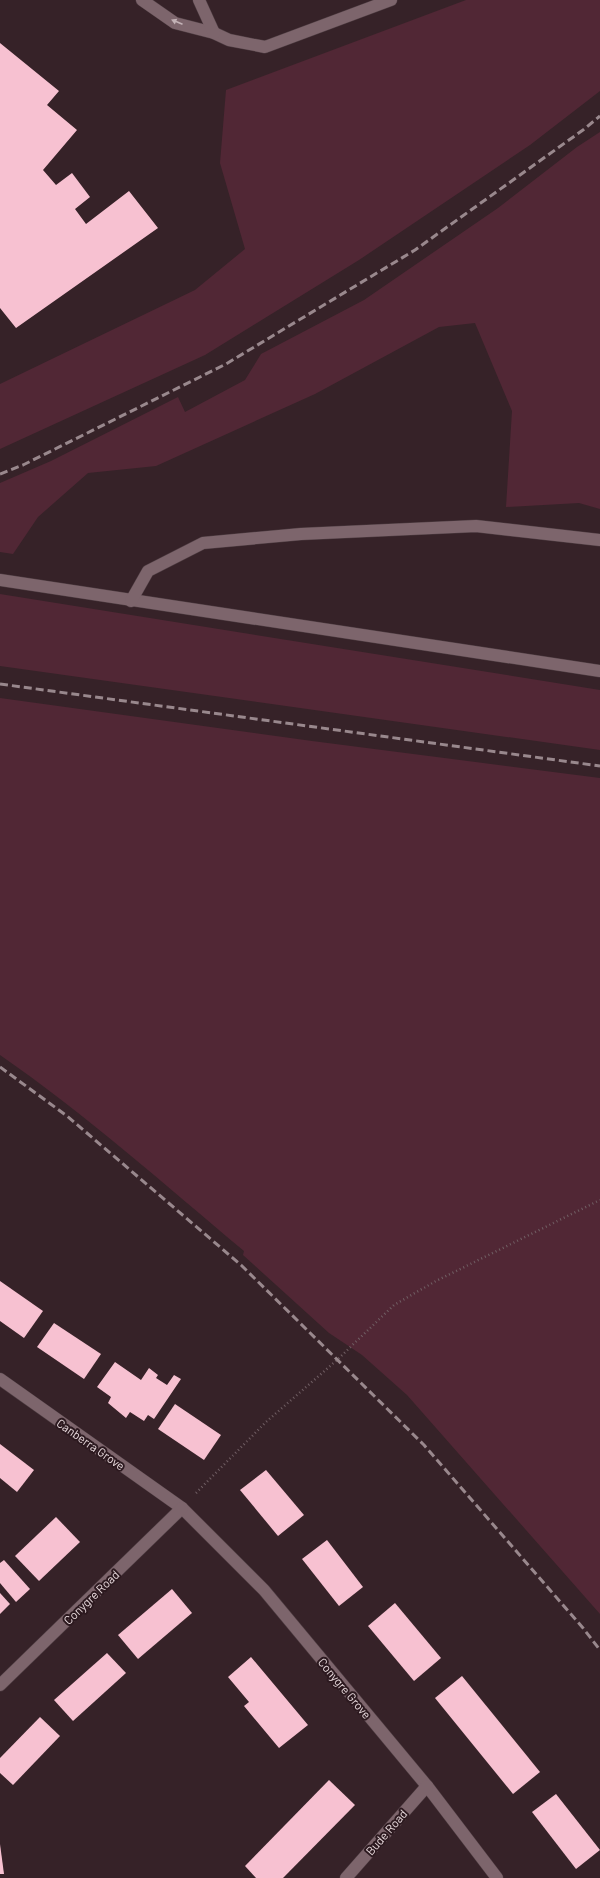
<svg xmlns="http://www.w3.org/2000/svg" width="600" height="1878" font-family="Barlow,sans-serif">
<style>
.green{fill:#512735}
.building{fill:#f7c1d1}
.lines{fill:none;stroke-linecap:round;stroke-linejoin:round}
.service-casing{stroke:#4e3d42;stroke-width:13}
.minor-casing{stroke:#4e3d42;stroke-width:13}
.path{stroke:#715f64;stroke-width:2.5;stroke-dasharray:1 3;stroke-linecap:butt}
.service{stroke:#7d656c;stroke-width:12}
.minor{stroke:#7d656c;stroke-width:12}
.rail{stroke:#99888d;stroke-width:3;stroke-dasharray:8 4;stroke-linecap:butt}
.oneway{fill:#c3b2b6}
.labels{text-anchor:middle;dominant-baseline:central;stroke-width:4;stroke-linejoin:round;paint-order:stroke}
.street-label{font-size:12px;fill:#e9dbde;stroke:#2c191f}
</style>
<rect width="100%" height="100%" fill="#362228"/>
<g class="green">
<polygon points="466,0 600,0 600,91 530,145 359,260 205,355 0,449 0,384 195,290 245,249 220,163 226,90"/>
<polygon points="600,132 600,509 579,503 506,507 512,411 475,323 439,327 315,394 156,466 88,473 38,517 13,554 0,552 0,483 51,461 178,397 185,412 245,380 261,354 364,300 498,208 577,147"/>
<polygon points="0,594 600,690 600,750 0,666"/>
<path d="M0,698l312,43 288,37v836l-193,-219 -45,-40 -33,-22 -86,-78 1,-4c-80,-67 -159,-137 -244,-196z"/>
</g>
<g class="building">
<polygon points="0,43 59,91 47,105 77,130 43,170 56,185 72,173 90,197 75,209 86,224 129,191 158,228 16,328 0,308"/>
<polygon points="0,1281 43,1311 24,1338 0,1321"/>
<polygon points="54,1323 101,1354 84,1379 37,1347"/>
<polygon points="115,1362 141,1380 149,1368 158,1375 156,1378 167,1385 174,1375 181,1379 154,1419 148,1415 144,1421 130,1412 126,1418 108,1403 111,1397 97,1387"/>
<polygon points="175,1404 221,1435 204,1460 158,1429"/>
<polygon points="0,1444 34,1470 17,1492 0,1478"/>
<polygon points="266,1470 304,1515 278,1536 240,1490"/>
<polygon points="56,1517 80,1542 39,1581 15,1556"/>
<polygon points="327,1540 363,1587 339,1606 302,1559"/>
<polygon points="4,1560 30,1589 16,1602 0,1583 0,1563"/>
<polygon points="172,1589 192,1613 138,1659 118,1635"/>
<polygon points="0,1593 10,1604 0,1614"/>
<polygon points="395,1603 441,1658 414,1681 368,1626"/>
<polygon points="107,1653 126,1673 73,1721 54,1700"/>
<polygon points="251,1657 308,1725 279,1748 244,1706 249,1702 228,1677"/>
<polygon points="462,1676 540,1772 513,1794 435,1698"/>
<polygon points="40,1717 60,1736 13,1785 0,1773 0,1758"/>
<polygon points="329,1780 355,1805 283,1878 256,1878 245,1866"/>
<polygon points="556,1794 600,1850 576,1869 532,1812"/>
<polygon points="0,1844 4,1874 0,1874"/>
</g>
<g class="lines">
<defs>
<g id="service">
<polyline points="142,0 175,23 214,33 229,40 265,47 391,0"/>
<polyline points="199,0 214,33"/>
<polyline points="0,580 600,671"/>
<polyline points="131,601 148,571 203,543 301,534 476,526 600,540"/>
</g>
<g id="minor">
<polyline points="0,1379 182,1508 264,1590 427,1786 497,1878"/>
<polyline points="0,1685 182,1508"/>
<polyline points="346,1878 427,1786"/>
</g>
</defs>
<use href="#service" class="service-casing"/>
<use href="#minor" class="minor-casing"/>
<polyline class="path" points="196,1493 266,1422 337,1360 394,1305 436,1281 600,1200"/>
<use href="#service" class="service"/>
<use href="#minor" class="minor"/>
<g class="rail">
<polyline points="0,474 23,465 226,364 415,250 583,130 600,116"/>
<polyline points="0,684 600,766"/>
<polyline points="0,1067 67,1116 241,1265 424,1445 583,1628 600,1650"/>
</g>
</g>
<defs><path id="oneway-solid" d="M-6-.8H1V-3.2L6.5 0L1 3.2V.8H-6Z"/></defs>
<use class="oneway" href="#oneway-solid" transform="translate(177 22) rotate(-157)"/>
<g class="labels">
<g class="street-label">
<text transform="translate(91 1444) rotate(35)">Canberra Grove</text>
<text transform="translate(91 1597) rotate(-44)">Conygre Road</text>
<text transform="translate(345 1688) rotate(50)">Conygre Grove</text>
<text transform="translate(386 1832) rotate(-49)">Bude Road</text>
</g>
</g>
</svg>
